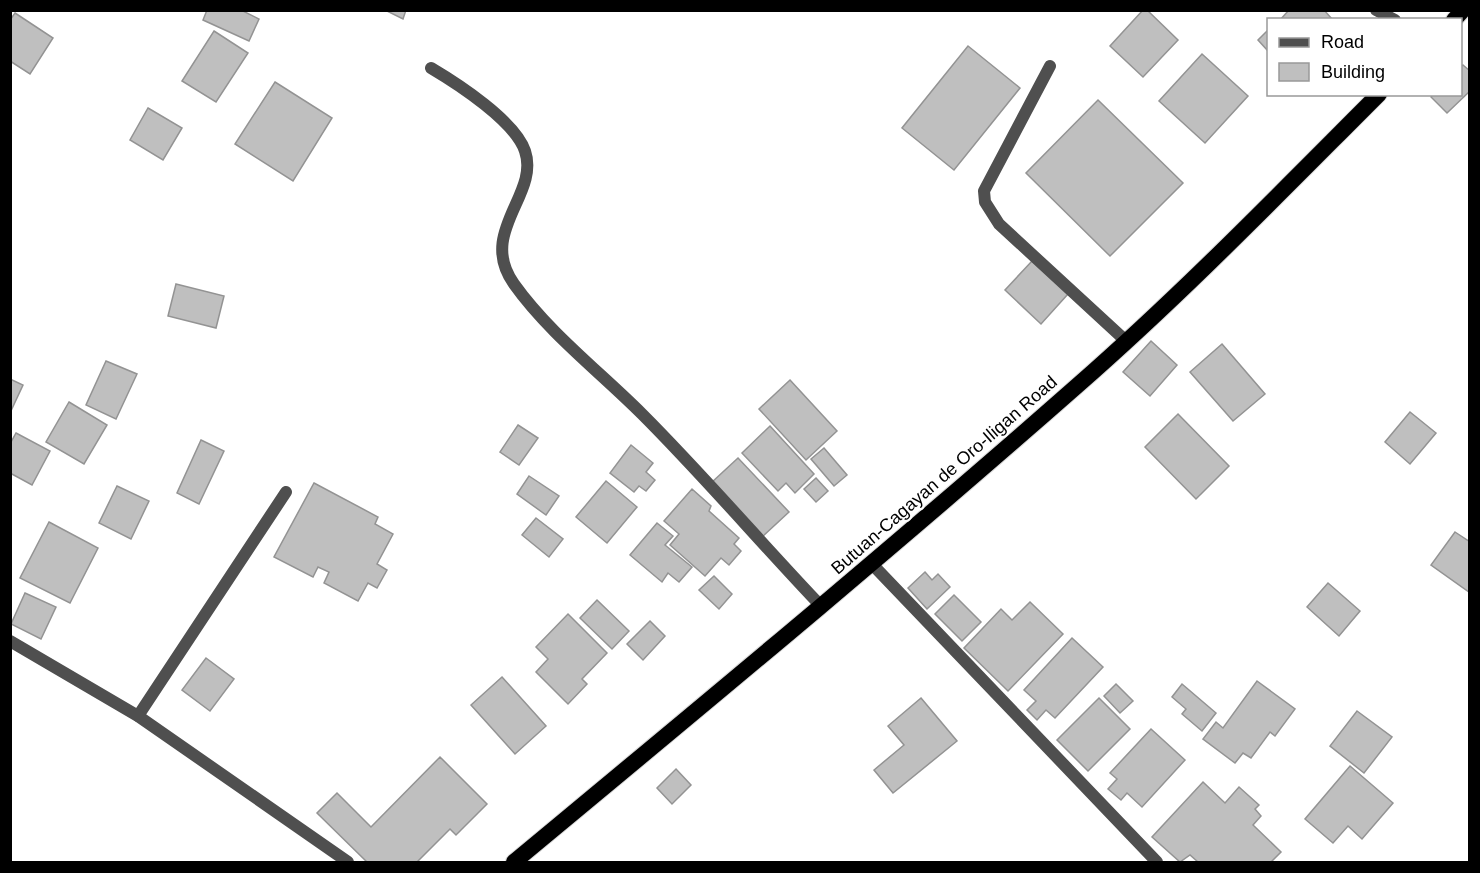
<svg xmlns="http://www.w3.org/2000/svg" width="1480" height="873" font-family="Arial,sans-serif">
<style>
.building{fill:#bfbfbf;stroke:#939393;stroke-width:1.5}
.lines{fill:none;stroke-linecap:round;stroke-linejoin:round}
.trunk-casing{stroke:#dbdbdb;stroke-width:18}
.minor{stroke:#4f4f4f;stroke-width:12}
.tertiary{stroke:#4f4f4f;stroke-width:12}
.trunk{stroke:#000;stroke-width:16}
.labels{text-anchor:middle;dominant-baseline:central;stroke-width:4.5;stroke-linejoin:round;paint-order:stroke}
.street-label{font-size:18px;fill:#000;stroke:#fff}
</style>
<rect width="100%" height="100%" fill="#fff"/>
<g class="building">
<polygon points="207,10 241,10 259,19 249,41 203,20"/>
<polygon points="385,10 406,10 403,19"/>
<polygon points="1143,10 1147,10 1178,40 1143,77 1110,46"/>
<polygon points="1289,10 1324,10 1332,19 1280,20"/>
<polygon points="15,13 53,38 30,74 10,61 10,20"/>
<polygon points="1268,30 1268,51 1258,40"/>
<polygon points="214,31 248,53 216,102 182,81"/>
<polygon points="968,46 1020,88 954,170 902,128"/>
<polygon points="1202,54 1248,96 1205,143 1159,101"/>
<polygon points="1463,65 1470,71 1470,91 1447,113 1431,97 1433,94 1460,94 1460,67"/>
<polygon points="275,82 332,118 293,181 235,144"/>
<polygon points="1098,100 1183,183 1110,256 1026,173"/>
<polygon points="148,108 182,128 163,160 130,140"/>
<polygon points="1032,261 1068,294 1041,324 1005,290"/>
<polygon points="176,284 224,296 216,328 168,316"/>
<polygon points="1151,341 1177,365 1150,396 1123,372"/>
<polygon points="1222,344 1265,394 1233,421 1190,372"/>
<polygon points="106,361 137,374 116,419 86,405"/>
<polygon points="10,379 23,385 10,413"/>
<polygon points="790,380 837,431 806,460 759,409"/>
<polygon points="69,402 107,425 84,464 46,442"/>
<polygon points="1410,412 1436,433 1410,464 1385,442"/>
<polygon points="1178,414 1229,466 1196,499 1145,447"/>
<polygon points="518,425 538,438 519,465 500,452"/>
<polygon points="770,426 814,474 795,493 786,483 778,491 742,453"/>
<polygon points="16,433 50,451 32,485 10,473 10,444"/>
<polygon points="201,440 224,451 199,504 177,493"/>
<polygon points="631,445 653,463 646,472 655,480 646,491 639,486 634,492 610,473"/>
<polygon points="824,448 847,475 834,486 811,459"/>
<polygon points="738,458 789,512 762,537 711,483"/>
<polygon points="529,476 559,496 546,515 517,494"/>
<polygon points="816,478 828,491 816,502 804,489"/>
<polygon points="606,481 637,507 607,543 576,517"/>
<polygon points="314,483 378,517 375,524 393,534 377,564 387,570 377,588 368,583 358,601 324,583 329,572 318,567 313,577 274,557"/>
<polygon points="117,486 149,501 131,539 99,523"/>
<polygon points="692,489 711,506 709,511 739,538 734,544 741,551 729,565 721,558 705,576 670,545 679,534 664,521"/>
<polygon points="536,518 563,539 549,557 522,535"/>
<polygon points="49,522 98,548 70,603 20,578"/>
<polygon points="657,523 673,536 665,545 692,567 679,582 668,573 662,582 630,555"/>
<polygon points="1455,532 1470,542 1469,592 1431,565"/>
<polygon points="925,572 932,580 938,574 950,587 927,609 908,588"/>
<polygon points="714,576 732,594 719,609 699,590"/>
<polygon points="1328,583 1360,611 1339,636 1307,607"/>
<polygon points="25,593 56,607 41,639 11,624"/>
<polygon points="954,595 981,622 962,641 935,614"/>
<polygon points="597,600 629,631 612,649 580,618"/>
<polygon points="1030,602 1063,634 1008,691 964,648 1001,609 1012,620"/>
<polygon points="568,614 607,653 582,679 587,684 568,704 536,672 548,659 536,647"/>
<polygon points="650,621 665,636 643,660 627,644"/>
<polygon points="1072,638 1103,667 1055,718 1046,710 1037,720 1027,710 1036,701 1024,690"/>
<polygon points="206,658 234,679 210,711 182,690"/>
<polygon points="502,677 546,726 515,754 471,705"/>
<polygon points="1257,681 1295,709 1275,736 1270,732 1251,758 1243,753 1235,763 1203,739 1216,722 1223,728"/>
<polygon points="1116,684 1133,701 1120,713 1104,696"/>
<polygon points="1182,684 1216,713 1202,731 1182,714 1186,709 1172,697"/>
<polygon points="921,698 957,741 893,793 874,770 904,745 888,726"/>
<polygon points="1099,698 1130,729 1088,771 1057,740"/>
<polygon points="1357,711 1392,737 1364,773 1330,746"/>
<polygon points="1151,729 1185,760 1142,807 1127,793 1121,800 1108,789 1117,779 1110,773"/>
<polygon points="440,757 487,804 456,835 450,829 417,862 367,862 317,813 337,793 371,827"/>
<polygon points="1350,766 1393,803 1362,839 1348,826 1333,843 1305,819"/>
<polygon points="676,769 691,785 672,804 657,788"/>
<polygon points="1203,782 1225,803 1239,787 1259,805 1255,809 1261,816 1253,825 1281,852 1271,862 1198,862 1190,855 1180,862 1152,837"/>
</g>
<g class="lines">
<defs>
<g id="trunk">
<polyline points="1454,20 1463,10"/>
<path d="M514,862c189,-157 379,-314 564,-477 105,-92 202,-192 301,-291"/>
</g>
</defs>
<use href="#trunk" class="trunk-casing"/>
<g class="minor">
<polyline points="1376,10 1395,20"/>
<polyline points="1050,66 984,191 985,202 999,224 1126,341"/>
<path d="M431,68c27,16 84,53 94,83 15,44 -48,81 -11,133 35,49 86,88 128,130 62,62 119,129 179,192"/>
<polyline points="138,716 286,492"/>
</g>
<g class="tertiary">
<polyline points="871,563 1157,862"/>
<polyline points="10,641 138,716 348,862"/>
</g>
<use href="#trunk" class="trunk"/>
</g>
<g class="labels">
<g class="street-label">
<text transform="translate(944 475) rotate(-41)">Butuan-Cagayan de Oro-Iligan Road</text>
</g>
</g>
<rect width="1480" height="873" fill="none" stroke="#000000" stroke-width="24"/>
<rect x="1267" y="18" width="195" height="78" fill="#ffffff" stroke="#999999" stroke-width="1.5"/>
<rect x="1279" y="38" width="30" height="9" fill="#4f4f4f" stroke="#999999" stroke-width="1.5"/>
<text x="1321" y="48" font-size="18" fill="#000000">Road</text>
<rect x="1279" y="63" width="30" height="18" fill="#bfbfbf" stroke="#999999" stroke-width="1.5"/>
<text x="1321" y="78" font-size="18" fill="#000000">Building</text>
</svg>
